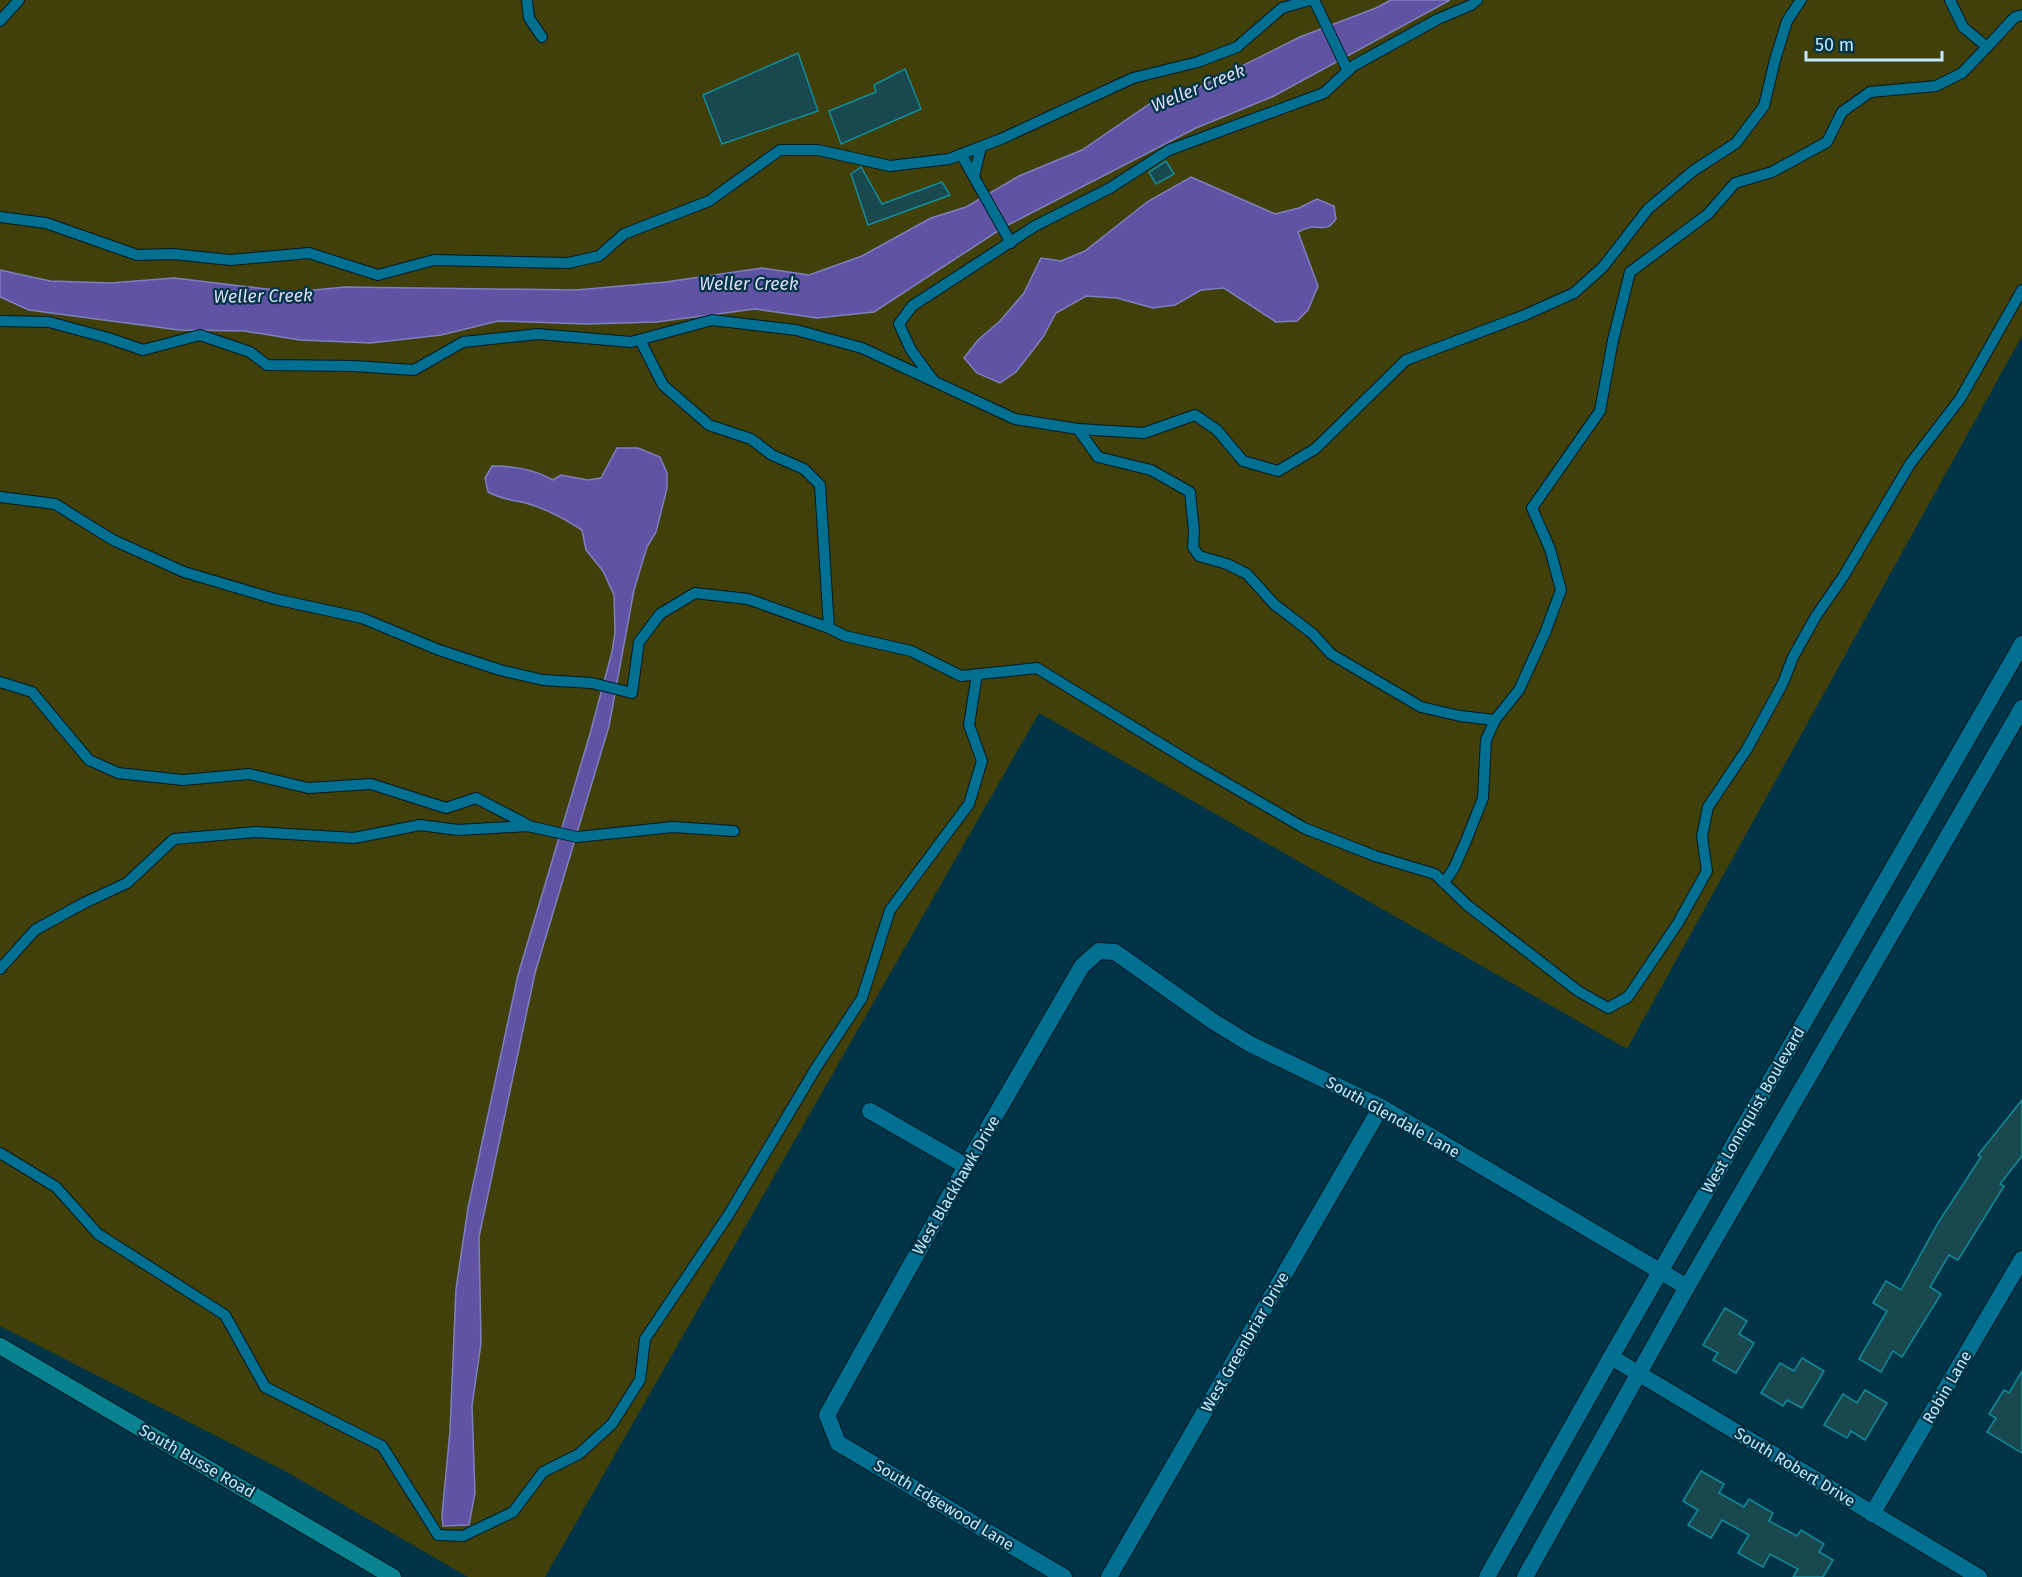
<svg xmlns="http://www.w3.org/2000/svg" width="2022" height="1577" font-family="'Fira Sans',sans-serif">
<style>
.green{fill:#41400a}
.water{fill:#6053a4;stroke:#7d80bf;stroke-width:1.5}
.building{fill:#1a484f;stroke:#118c9b;stroke-width:1.5}
.lines{fill:none;stroke-linecap:round;stroke-linejoin:round}
.service-casing{stroke:#001a25;stroke-width:12}
.minor-casing{stroke:#001a25;stroke-width:18}
.secondary-casing{stroke:#001a25;stroke-width:18}
.service{stroke:#036f91;stroke-width:10}
.minor{stroke:#036f91;stroke-width:16}
.secondary{stroke:#09838f;stroke-width:16}
.labels{text-anchor:middle;dominant-baseline:central;stroke-width:4.5;stroke-linejoin:round;paint-order:stroke}
.street-label{font-size:16px;fill:#c2eafd;stroke:#013446}
.water-label{font-size:18px;font-style:italic;fill:#dddcf3;stroke:#013446}
</style>
<rect width="100%" height="100%" fill="#013446"/>
<polygon class="green" points="0,0 2022,0 2022,336 1627,1049 1039,713 545,1577 468,1577 285,1471 0,1326"/>
<g class="water">
<polygon points="1391,0 1450,0 1272,97 1196,128 1004,227 874,312 817,318 755,309 656,322 587,324 498,321 441,335 371,343 300,340 244,331 179,330 29,310 0,297 0,270 50,281 111,283 174,278 293,292 345,287 576,290 666,282 762,268 809,275 862,256 931,218 966,207 1019,176 1082,150 1151,103 1198,88 1300,37 1376,8"/>
<path d="M1191,177l84,37 24,-6 18,-9 17,7 2,13c-9,12 -11,8 -23,8 -5,0 -11,3 -15,5l20,54 -10,24 -11,11 -21,1 -52,-34 -23,2 -26,15 -22,3 -36,-10 -31,-2 -30,17 -13,24 -27,35 -16,11 -23,-10 -13,-15 14,-18 22,-19 24,-28 17,-35 20,3 24,-10 62,-49z"/>
<path d="M617,448h21l22,9 7,16v15l-11,44 -9,15 -13,43 -25,136 -74,247 -56,264 2,106 -9,63 3,87 -6,32 -26,1 -1,-11 8,-84 6,-142 12,-81 50,-233 72,-241 22,-82 3,-20 -1,-37 -11,-24 -17,-21 -4,-20c-17,-11 -33,-20 -53,-26 -15,-4 -26,-4 -41,-12l-3,-14 7,-12c23,0 41,3 61,14l8,-5 27,5 13,-2z"/>
</g>
<g class="building">
<polygon points="798,53 818,111 722,144 703,95"/>
<polygon points="905,69 921,109 841,144 829,111 876,92 874,85"/>
<polygon points="1166,161 1174,174 1156,184 1149,172"/>
<polygon points="861,167 882,204 942,182 950,195 868,225 851,174"/>
<polygon points="2022,1100 2022,1156 2000,1184 2004,1186 1958,1260 1949,1255 1930,1287 1941,1294 1902,1357 1893,1351 1881,1372 1859,1359 1887,1311 1873,1303 1886,1281 1901,1290 1938,1223 1981,1157 1978,1155"/>
<polygon points="1725,1308 1747,1321 1739,1334 1754,1343 1736,1373 1713,1360 1718,1353 1703,1345"/>
<polygon points="1802,1358 1824,1371 1802,1408 1787,1400 1783,1406 1761,1393 1780,1363 1794,1371"/>
<polygon points="2022,1371 2022,1453 1987,1432 1996,1418 1989,1414 2004,1390 2009,1393"/>
<polygon points="1865,1390 1887,1403 1865,1440 1851,1431 1847,1438 1824,1425 1843,1394 1857,1403"/>
<polygon points="1701,1471 1724,1484 1719,1493 1744,1507 1749,1499 1773,1513 1769,1521 1797,1536 1801,1530 1824,1544 1819,1552 1833,1560 1823,1577 1793,1577 1798,1569 1770,1554 1763,1567 1738,1553 1749,1535 1722,1520 1711,1538 1688,1525 1698,1510 1683,1501"/>
</g>
<g class="lines">
<defs>
<g id="service">
<polyline points="527,0 529,18 542,37"/>
<polyline points="1314,0 1348,71"/>
<polyline points="0,21 19,0"/>
<polyline points="1987,47 2015,17 2022,15"/>
<polyline points="961,154 1011,243"/>
<polyline points="974,176 981,147"/>
<polyline points="0,217 46,223 137,255 173,254 230,260 309,253 378,275 434,260 568,263 599,256 624,234 709,201 780,150 818,150 890,166 949,159 1001,139 1133,78 1198,62 1237,47 1282,8 1310,0"/>
<polyline points="0,321 49,322 108,338 143,350 200,335 250,352 267,365 354,366 414,370 463,342 538,334 631,342 712,320 796,330 862,348 1015,419 1078,429 1144,433 1195,415 1217,430 1243,461 1278,471 1315,449 1406,360 1525,315 1574,293 1603,267 1648,209 1693,171 1736,143 1764,106 1775,60 1787,21 1801,0"/>
<polyline points="640,340 663,385 709,425 751,439 772,455 804,469 820,485 829,628 845,636 911,651 961,676 1037,668 1197,766 1304,828 1375,856 1435,874 1467,905 1578,991 1608,1008 1628,997 1678,923 1707,871 1702,836 1708,807 1747,749 1783,683 1793,657 1816,616 1843,577 1910,464 1960,399 2022,290"/>
<polyline points="933,380 911,350 899,324 912,306 1035,226 1110,188 1169,150 1324,93 1353,66 1438,19 1471,5 1477,0"/>
<polyline points="1078,429 1098,457 1151,470 1190,492 1194,531 1193,547 1199,556 1227,564 1247,574 1274,604 1313,634 1331,654 1421,707 1460,716 1495,720 1519,690 1545,633 1561,590 1550,549 1532,508 1600,411 1613,340 1630,272 1708,214 1735,183 1772,172 1827,142 1842,112 1870,92 1936,86 1962,73 1987,47 1963,27 1950,0"/>
<polyline points="0,497 55,504 113,540 184,572 275,599 362,618 439,650 500,670 543,680 592,683 632,693 639,642 660,614 695,593 748,599 829,628"/>
<polyline points="0,682 32,692 89,760 118,773 183,780 249,774 308,788 371,784 446,808 476,798 528,825"/>
<polyline points="1444,883 1454,868 1466,841 1483,798 1486,740 1495,720"/>
<polyline points="0,969 35,930 84,903 127,883 174,839 256,832 354,838 420,825 458,830 528,826 577,837 673,827 734,831"/>
<polyline points="0,1153 56,1187 98,1234 225,1315 265,1387 382,1446 438,1535 463,1536 513,1512 543,1472 579,1454 612,1424 640,1380 645,1339 729,1214 816,1068 862,998 890,910 969,804 982,761 969,725 977,674"/>
</g>
<g id="minor">
<polyline points="870,1111 966,1166"/>
<polyline points="1611,1357 1979,1577"/>
<polyline points="1872,1514 2022,1259"/>
<polyline points="1064,1577 838,1443 827,1415 966,1166 1082,966 1099,951 1115,952 1214,1022 1250,1044 1381,1107 1687,1287"/>
<polyline points="1109,1577 1381,1107"/>
<polyline points="1487,1577 1611,1357 2022,644"/>
<polyline points="1525,1577 1687,1287 2022,708"/>
</g>
<polyline id="secondary" points="0,1346 393,1577"/>
</defs>
<use href="#service" class="service-casing"/>
<use href="#minor" class="minor-casing"/>
<use href="#secondary" class="secondary-casing"/>
<use href="#service" class="service"/>
<use href="#minor" class="minor"/>
<use href="#secondary" class="secondary"/>
</g>
<g class="labels">
<g class="street-label">
<text transform="translate(1753 1110) rotate(-60)">West Lonnquist Boulevard</text>
<text transform="translate(1393 1117) rotate(29)">South Glendale Lane</text>
<text transform="translate(956 1185) rotate(-60)">West Blackhawk Drive</text>
<text transform="translate(1245 1342) rotate(-60)">West Greenbriar Drive</text>
<text transform="translate(1947 1387) rotate(-60)">Robin Lane</text>
<text transform="translate(197 1461) rotate(30)">South Busse Road</text>
<text transform="translate(1795 1467) rotate(31)">South Robert Drive</text>
<text transform="translate(944 1505) rotate(31)">South Edgewood Lane</text>
</g>
<g class="water-label">
<text transform="translate(1198 88) rotate(-22)">Weller Creek</text>
<text x="749" y="284">Weller Creek</text>
<text transform="translate(263 296) rotate(-1)">Weller Creek</text>
</g>
</g>
<path d="M1806 51v9h136v-9" fill="none" stroke="#c2eafd" stroke-width="3"/>
<text x="1815" y="51" font-size="18" fill="#c2eafd" stroke="#013446" stroke-width="4.5" paint-order="stroke">50 m</text>
</svg>
